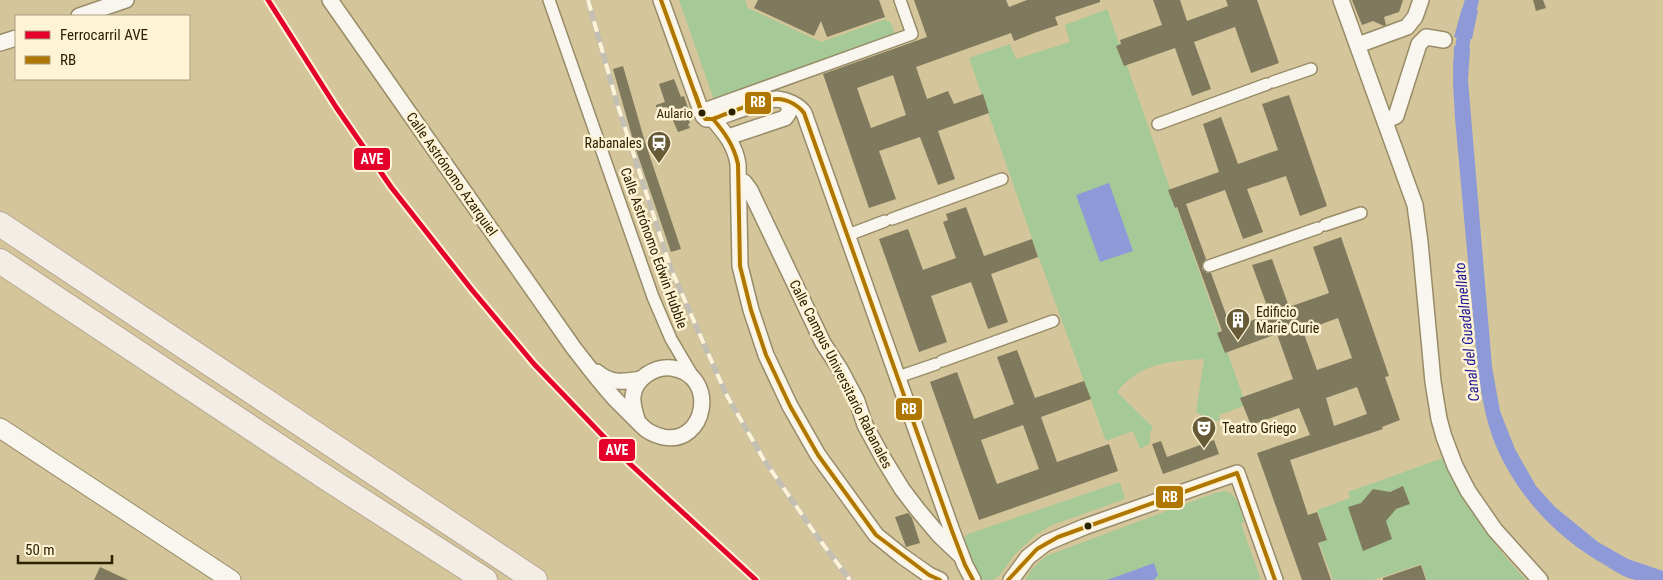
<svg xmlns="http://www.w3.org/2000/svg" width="1663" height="580" font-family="'Roboto Condensed',sans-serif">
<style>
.green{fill:#a6ca97}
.water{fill:#8d9ad7}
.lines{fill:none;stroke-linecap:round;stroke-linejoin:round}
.canal{stroke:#8d9ad7;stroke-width:14}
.building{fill:#7f795d;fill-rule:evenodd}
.pedestrian-casing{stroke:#988c68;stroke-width:14}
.minor-casing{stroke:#988c68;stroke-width:18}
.tertiary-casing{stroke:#988c68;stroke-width:21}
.primary-casing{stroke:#b6a891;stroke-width:26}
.pedestrian{stroke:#f9f6f0;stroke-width:11}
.minor{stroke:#f9f6f0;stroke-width:15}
.tertiary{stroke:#f9f6f0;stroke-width:19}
.primary{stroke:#f3ede6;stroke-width:24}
.rail-casing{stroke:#c3bfb3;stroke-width:5.5}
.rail{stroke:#fef3d5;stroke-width:4;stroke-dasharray:11;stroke-linecap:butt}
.bus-1-casing{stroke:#fef3d5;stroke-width:8}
.bus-1{stroke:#b07700;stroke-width:4}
.rail-1-casing{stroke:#fef3d5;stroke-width:9}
.rail-1{stroke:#e4002b;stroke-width:5}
.bus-dot{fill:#2c2100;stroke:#fef3d5;stroke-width:2}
.labels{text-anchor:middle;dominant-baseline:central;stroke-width:5;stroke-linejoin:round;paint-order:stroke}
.bus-label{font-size:13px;fill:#2c2100;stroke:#fef3d5;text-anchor:end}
.poi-label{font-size:14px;fill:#2c2100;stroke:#fef3d5;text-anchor:start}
.street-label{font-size:14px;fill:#2c2100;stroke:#fef3d5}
.water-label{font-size:15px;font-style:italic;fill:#1d1795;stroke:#fef3d5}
.line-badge{stroke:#fef3d5;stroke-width:2}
.badge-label{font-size:14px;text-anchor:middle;font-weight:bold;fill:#fff}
</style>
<rect width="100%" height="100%" fill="#d4c59a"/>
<g class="green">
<polygon points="679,0 745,0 748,8 821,42 886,19 887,22 890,21 895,34 714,100"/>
<path d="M1107,9l139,396 -27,10 1,5 -11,3 -6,-7 -7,-4 8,-53c-35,2 -64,4 -87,33l36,35 -3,7v9l-10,6 -7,-18 -27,10 -66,-180 -71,-203 41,-14 6,15 54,-17 -5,-17z"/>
<path d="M1443,458c22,48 47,83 83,122h-99l-6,-16 -48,16h-40l-14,-37 8,-4 -10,-29 33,-12 -2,-6z"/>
<polygon points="1120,482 1125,499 1052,525 1037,534 1015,554 1000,575 993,580 982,580 979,578 965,541 965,537 968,534"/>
<path d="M1225,491c13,3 15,19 19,31l-3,2 20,56h-236l6,-10 15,-14 169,-63z"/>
</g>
<g class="water">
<polygon points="1462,8 1478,10 1472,39 1454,37"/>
<path d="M1454,46l16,2 -2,32 24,287 8,44 15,38 21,37 19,21 43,35 30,17 35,12v9c-8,0 -19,0 -27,0 -11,-2 -22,-9 -31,-15 -48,-27 -87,-68 -109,-119 -10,-24 -14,-49 -18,-74l-23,-254 -2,-35z"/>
<polygon points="1109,183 1133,251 1100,262 1076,195"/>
<polygon points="1154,563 1158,575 1154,580 1107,580"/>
</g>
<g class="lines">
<polyline class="canal" points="1460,66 1465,26 1472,0"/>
</g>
<g class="building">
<polygon points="758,0 879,0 885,17 827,37 821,21 814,36 754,8"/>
<path d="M914,0h92l3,7 18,-7h73v2l-45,15 3,8 -21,7 -23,9 -3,-8 -95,34 11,32 21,-8 6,13 29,-10 6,19 -51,18 17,48 -17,6 -18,-48 -41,14 17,48 -27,9 -46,-134 104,-37zM893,75l13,40 -35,13 -14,-40z"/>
<polygon points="1153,0 1180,0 1187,21 1228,6 1226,0 1257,0 1279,63 1251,73 1235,27 1194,42 1211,89 1192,96 1175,48 1124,66 1116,46 1121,44 1120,40 1162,25"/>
<polygon points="1352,0 1403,0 1399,12 1384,17 1386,25 1384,26 1373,21 1362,25"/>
<polygon points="1533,0 1543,0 1546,8 1536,11"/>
<polygon points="623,66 645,142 681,249 671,252 635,147 613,69"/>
<polygon points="674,79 681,97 684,96 688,108 684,108 690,123 688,124 690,128 678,132 667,107 656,107 656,105 665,102 659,84"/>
<path d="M1289,95l38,111 -27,10 -14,-40 -39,13 16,43 -20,7 -18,-49 -39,14 20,55 -4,5v5l5,4h4l20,55 39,-14 -18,-49 20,-6 17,48 40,-14 -16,-46 28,-10 48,139 -4,1 15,43 -18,7 1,2 -93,31 18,55 9,-3 10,28 -9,3 13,37h-29l-45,-127 53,-18 -11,-27 -48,17 -11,-27 53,-19 -16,-45 -52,19 -8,-20 5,-2 -45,-124 -2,1 -7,-18 51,-18 -16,-48 18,-7 17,47 40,-14 -16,-46zM1338,318l14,40 -35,12 -14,-39zM1357,387l10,27 -33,12 -8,-28z"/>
<polygon points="966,207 984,256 1032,239 1038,257 991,274 1008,322 988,329 971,282 931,296 947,342 919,352 879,239 908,229 923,270 956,258 943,222 948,220 946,214"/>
<path d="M1017,350l18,48 49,-17 7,18 -50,18 16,45 52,-18 9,27 -139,49 -49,-138 27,-10 17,47 40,-15 -17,-47zM1023,425l16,44 -42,15 -16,-44z"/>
<polygon points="1214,440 1219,454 1163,474 1152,444 1161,441 1167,457"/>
<polygon points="1403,486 1410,504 1396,509 1386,521 1392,539 1363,551 1348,507 1361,503 1373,489 1390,492"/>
<polygon points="908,513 912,518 920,543 906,547 895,517"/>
<polygon points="1421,565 1426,580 1383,580 1383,578"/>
<polygon points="100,567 128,580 94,580"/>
</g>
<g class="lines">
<defs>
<g id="pedestrian">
<polyline points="549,0 653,297 671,339 694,378"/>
<polyline points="1273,82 1311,69"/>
<polyline points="701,110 912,34 900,0"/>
<polyline points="1158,124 1267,84"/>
<polyline points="892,219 1002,179"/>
<polyline points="1325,225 1361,213"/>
<polyline points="848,235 885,221"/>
<polyline points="1209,266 1318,228"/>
<polyline points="942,361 1053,321"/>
<polyline points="898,377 936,364"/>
</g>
<g id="minor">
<path d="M330,0l243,347c14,18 28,37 43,53 9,9 18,18 27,27 6,6 12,8 20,10 43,9 56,-62 9,-69 -17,-2 -37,10 -39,28 -1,9 2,17 5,26"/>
<path d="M661,0l35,97 7,19 3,3h7c13,-4 54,-20 64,-20 10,1 22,6 27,14l148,418 13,34 8,15"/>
<polyline points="1341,0 1415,205 1420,242 1433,382 1439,419 1444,437 1455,466 1468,491 1495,530 1540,580"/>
<polyline points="79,16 126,0"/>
<polyline points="0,43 16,38"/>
<polyline points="1358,45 1407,27 1415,17 1421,0"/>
<path d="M713,119c12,14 22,26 25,45l2,102 11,44 15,45 24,51 28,49 58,80 26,21 27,19 11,5"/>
<polyline points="1385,121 1396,116 1419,44 1426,37 1444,40"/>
<path d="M728,137l57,-19c5,-6 5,-8 3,-15"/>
<polyline points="739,184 741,182 744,182 750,190 823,343 840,369 857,401 865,425 883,458 902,489 918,510 939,535 959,554"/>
<path d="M597,372c13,12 27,10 44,7"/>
<polyline points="1011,580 1028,557 1046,543 1084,527 1237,473 1275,580"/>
</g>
<polyline id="tertiary" points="0,428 231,580"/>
<g id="primary">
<polyline points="0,224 535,580"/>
<polyline points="0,261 325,477 485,580"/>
</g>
</defs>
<use href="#pedestrian" class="pedestrian-casing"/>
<use href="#minor" class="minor-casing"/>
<use href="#tertiary" class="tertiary-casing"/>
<use href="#primary" class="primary-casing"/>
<use href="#pedestrian" class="pedestrian"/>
<use href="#minor" class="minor"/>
<use href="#tertiary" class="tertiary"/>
<use href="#primary" class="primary"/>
<defs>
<polyline id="rail" points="588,0 617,103 671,269 726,394 764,460 819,539 850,580"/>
</defs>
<use href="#rail" class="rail-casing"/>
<use href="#rail" class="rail"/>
<defs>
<g id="bus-1">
<path d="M661,0l42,116 3,3h7c17,-6 47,-20 64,-20 10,0 21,6 27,14l148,418 13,34 8,15"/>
<path d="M695,93l8,23 3,3h7c12,14 21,27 25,45l2,102 11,44 15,45 24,51 28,49 58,80 53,40 11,5"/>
<polyline points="1008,580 1037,549 1058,537 1237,473 1275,580"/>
</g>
</defs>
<use href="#bus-1" class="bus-1-casing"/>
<use href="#bus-1" class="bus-1"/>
<defs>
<polyline id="rail-1" points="268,0 336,107 391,187 472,290 534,364 629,463 756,580"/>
</defs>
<use href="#rail-1" class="rail-1-casing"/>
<use href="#rail-1" class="rail-1"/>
</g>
<defs>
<symbol id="station-pin" viewBox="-11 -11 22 30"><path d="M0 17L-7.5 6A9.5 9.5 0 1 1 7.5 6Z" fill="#675a36" stroke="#fef3d5"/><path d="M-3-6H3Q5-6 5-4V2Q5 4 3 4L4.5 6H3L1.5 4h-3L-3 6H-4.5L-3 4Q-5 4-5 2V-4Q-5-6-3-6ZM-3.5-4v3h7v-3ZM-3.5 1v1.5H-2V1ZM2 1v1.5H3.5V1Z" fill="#fff"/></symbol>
<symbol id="building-pin" viewBox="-11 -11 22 30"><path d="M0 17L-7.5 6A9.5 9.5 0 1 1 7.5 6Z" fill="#675a36" stroke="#fef3d5"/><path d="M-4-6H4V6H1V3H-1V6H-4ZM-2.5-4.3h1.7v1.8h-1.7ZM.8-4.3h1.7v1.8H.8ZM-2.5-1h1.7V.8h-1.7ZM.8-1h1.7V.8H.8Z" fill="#fff"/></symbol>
<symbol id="theatre-pin" viewBox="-11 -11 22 30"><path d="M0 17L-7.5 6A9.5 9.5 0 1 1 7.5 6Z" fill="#675a36" stroke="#fef3d5"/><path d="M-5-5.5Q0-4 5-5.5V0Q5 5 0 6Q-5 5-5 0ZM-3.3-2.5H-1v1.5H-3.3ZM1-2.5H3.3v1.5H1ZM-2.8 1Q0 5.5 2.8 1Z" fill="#fff"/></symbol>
</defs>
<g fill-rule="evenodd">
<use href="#station-pin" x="645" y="129" width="28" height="38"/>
<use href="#building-pin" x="1224" y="306" width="28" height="38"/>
<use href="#theatre-pin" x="1190" y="414" width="28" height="38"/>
</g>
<g class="bus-dot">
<circle cx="732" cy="112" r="4.5"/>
<circle cx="702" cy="113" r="4.5"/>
<circle cx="1088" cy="526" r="4.5"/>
</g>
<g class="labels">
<g class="bus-label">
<text x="693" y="113">Aulario</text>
</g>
<g class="poi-label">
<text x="642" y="143" text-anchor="end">Rabanales</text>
<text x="1256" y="312">Edificio<tspan x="1256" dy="16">Marie Curie</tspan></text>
<text x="1222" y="428">Teatro Griego</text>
</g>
<g class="street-label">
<text transform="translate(452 174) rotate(55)">Calle Astrónomo Azarquiel</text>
<text transform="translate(654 248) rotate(70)">Calle Astrónomo Edwin Hubble</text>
<text transform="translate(841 374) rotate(63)">Calle Campus Universitario Rabanales</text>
</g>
<g class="water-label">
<text transform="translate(1467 332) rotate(-96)">Canal del Guadalmellato</text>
</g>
</g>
<g class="line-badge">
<rect x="744" y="91" width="28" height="24" rx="5" fill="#b07700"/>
<rect x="353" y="147" width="38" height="24" rx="5" fill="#e4002b"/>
<rect x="895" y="397" width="28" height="24" rx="5" fill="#b07700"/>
<rect x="598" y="438" width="38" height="24" rx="5" fill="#e4002b"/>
<rect x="1155" y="485" width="29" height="24" rx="5" fill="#b07700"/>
</g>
<g class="badge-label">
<text x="758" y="107">RB</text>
<text x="372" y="164">AVE</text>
<text x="909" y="414">RB</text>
<text x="617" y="455">AVE</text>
<text x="1170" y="502">RB</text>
</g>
<rect x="15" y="15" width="175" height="65" fill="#fef3d5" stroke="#aa9f80"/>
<rect x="25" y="31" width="25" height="8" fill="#e4002b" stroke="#aa9f80"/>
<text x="60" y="40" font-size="15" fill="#2c2100">Ferrocarril AVE</text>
<rect x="25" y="56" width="25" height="8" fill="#b07700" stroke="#aa9f80"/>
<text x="60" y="65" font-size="15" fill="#2c2100">RB</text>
<path d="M18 555v8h94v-8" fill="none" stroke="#2c2100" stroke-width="2.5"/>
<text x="25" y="555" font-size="15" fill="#2c2100" stroke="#fef3d5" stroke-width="4" paint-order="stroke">50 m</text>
</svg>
